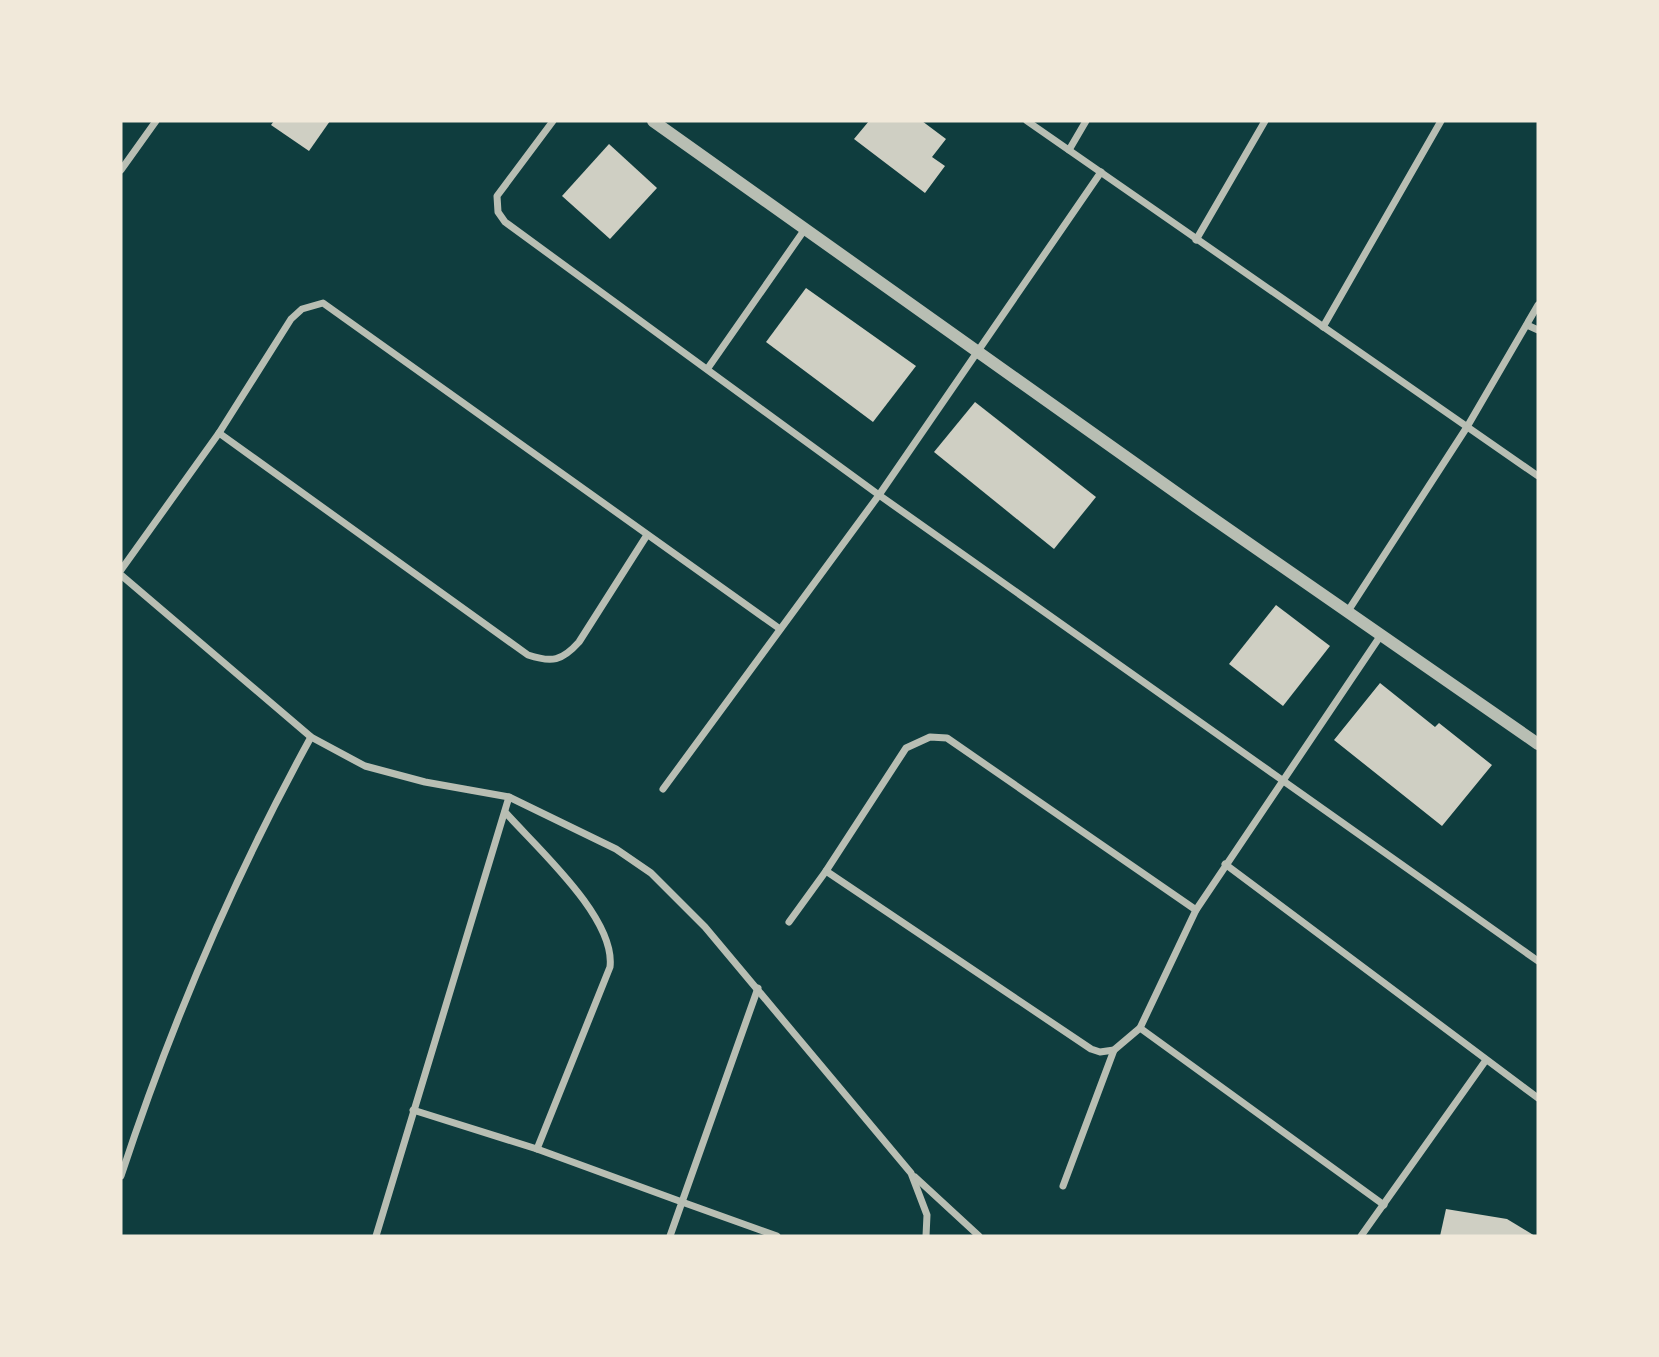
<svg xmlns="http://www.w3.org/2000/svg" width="1659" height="1357" font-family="'Golos Text',sans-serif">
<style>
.building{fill:#cfcfc3}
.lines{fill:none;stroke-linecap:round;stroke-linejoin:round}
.minor{stroke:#b8beb3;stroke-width:7}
.tertiary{stroke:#b8beb3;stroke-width:12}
</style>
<rect width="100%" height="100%" fill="#0f3d3e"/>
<g class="building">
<polygon points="274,121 330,121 309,151 271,125"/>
<polygon points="869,121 922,121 946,139 932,157 945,166 925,193 854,139"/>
<polygon points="609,144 657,188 610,239 562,196"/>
<polygon points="806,288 916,366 873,422 766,342"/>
<polygon points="975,402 1096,497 1054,549 934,452"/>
<polygon points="1276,605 1330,646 1283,706 1229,664"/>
<polygon points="1380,683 1435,727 1439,723 1492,765 1442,826 1334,740"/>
<polygon points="1446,1209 1507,1219 1535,1236 1440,1236"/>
</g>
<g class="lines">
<g class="minor">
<polyline points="553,121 497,196 498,212 505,222 879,495 1538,961"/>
<polyline points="1027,121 1538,476"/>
<polyline points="1069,150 1086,121"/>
<polyline points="121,170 156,121"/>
<polyline points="1196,240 1265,121"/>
<polyline points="1527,325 1538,330"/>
<polyline points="1323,327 1441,121"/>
<polyline points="708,368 805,229"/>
<path d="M219,433l309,222c24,8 34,6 51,-13l68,-107"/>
<polyline points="121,570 219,433 291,319 302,309 323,303 780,629"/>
<polyline points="121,575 311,737 365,766 425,782 509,797 616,849 651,873 705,927 911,1173 927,1215 926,1236"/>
<polyline points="1348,611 1467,427 1538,305"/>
<polyline points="663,789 879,495 1101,172"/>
<path d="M505,812c32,36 111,106 105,155l-73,182 145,53 -12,34"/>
<polyline points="1225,864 1538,1098"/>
<polyline points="826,871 1091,1049 1100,1052 1114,1050 1140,1028 1196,910 1381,635"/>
<polyline points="789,922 826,871 906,748 930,737 947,738 1196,910"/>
<polyline points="758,988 682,1202 777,1236"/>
<polyline points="1140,1028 1384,1205"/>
<polyline points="413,1110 537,1149"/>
<path d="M121,1176c50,-152 113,-299 190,-439"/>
<polyline points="915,1177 979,1236"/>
<polyline points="1063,1186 1114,1050"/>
<polyline points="376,1236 509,797"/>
<polyline points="1361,1236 1486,1060"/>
</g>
<polyline class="tertiary" points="653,121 1195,506 1538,744"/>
</g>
<rect width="1659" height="1357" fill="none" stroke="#f1e9da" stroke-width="245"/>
</svg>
